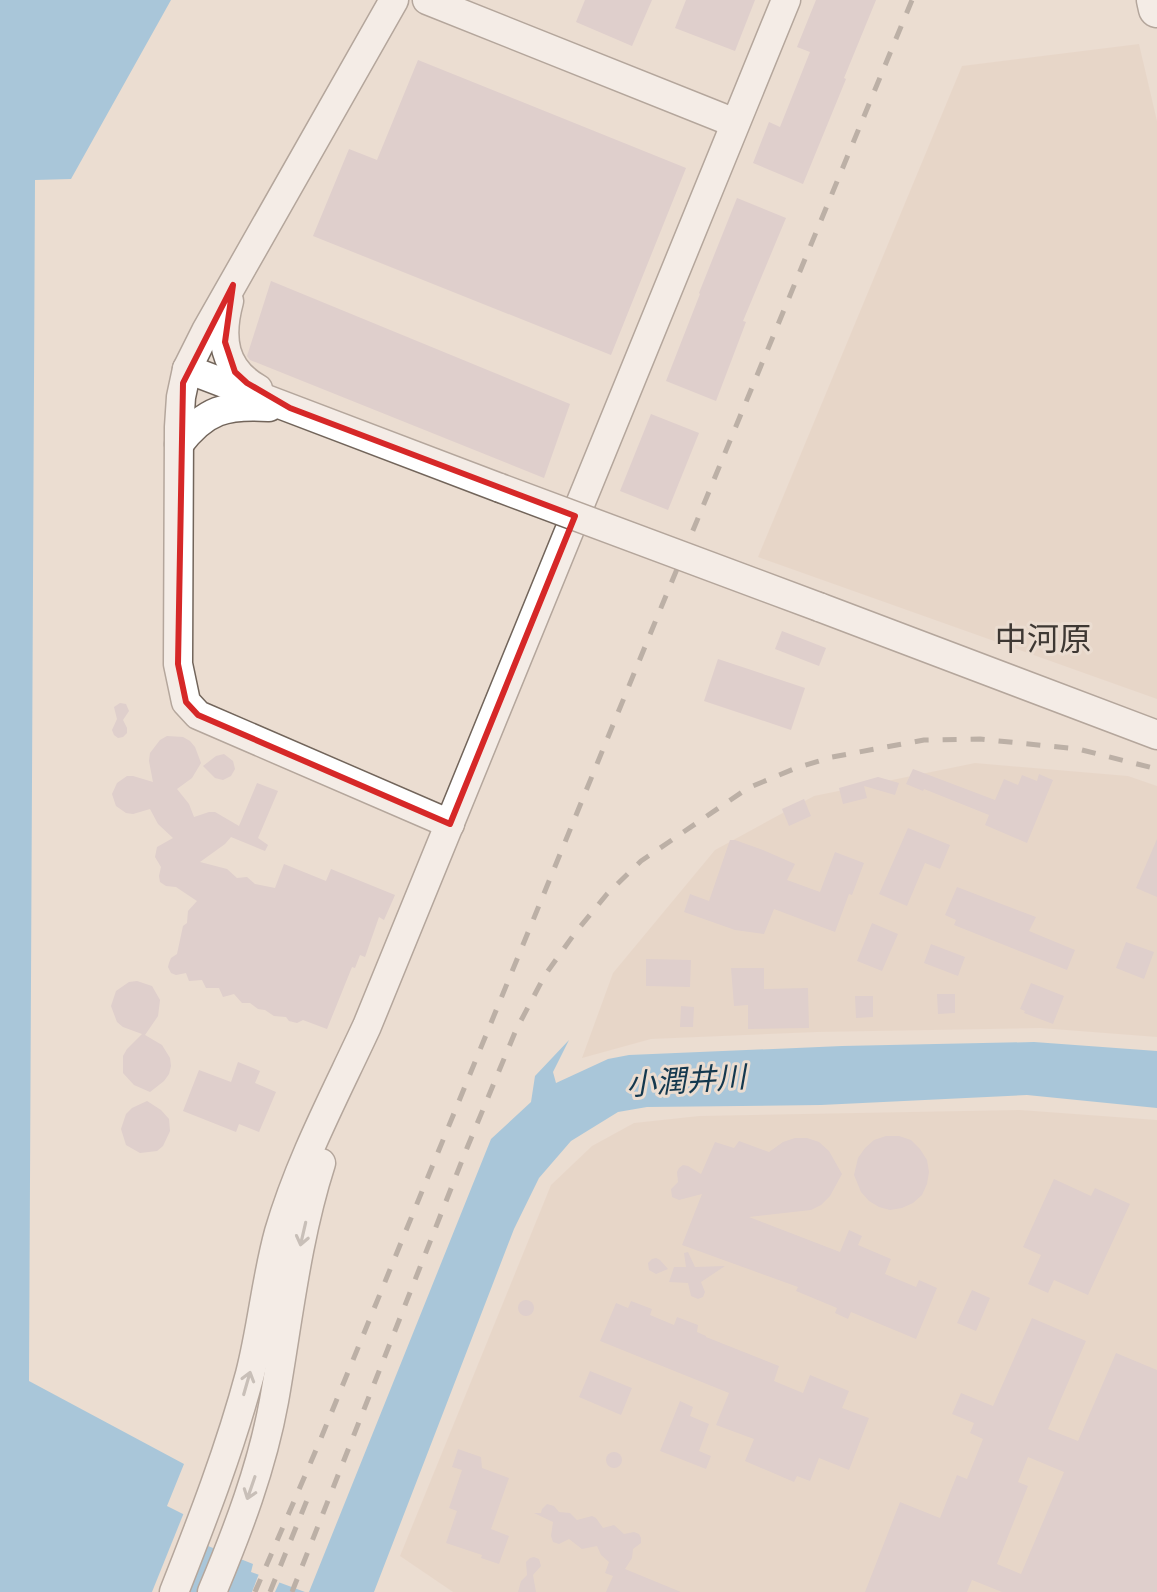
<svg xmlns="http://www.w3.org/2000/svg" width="1157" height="1592" font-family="Karla,'Noto Sans JP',sans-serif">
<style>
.built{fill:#e3cfbd}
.water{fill:#59ace2}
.pier{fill:#ebddd1}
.building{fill:#d0bec5;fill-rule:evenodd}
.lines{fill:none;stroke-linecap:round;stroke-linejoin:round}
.secondary-casing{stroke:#72655b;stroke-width:31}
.highway-casing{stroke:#72655b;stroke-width:39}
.secondary{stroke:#fff;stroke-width:28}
.highway{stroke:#fff;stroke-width:36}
.rail{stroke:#837a72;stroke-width:5;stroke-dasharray:14 14;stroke-linecap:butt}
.secondary-bridge-casing{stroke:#72655b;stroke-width:31;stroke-linecap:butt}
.secondary-bridge{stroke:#fff;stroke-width:28}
.oneway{stroke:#9e9c99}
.marked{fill:none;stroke:#d62828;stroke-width:6;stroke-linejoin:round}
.labels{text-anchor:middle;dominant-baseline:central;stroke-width:6;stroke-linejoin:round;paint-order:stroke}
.water-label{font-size:30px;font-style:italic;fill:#14384e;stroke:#ebddd1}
.quarter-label{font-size:32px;fill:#3e3833;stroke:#ebddd1}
</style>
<rect width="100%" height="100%" fill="#ebddd1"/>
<g class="built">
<polygon points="1139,44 1157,121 1157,699 758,557 962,66"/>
<polygon points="975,763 1128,776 1157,786 1157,1037 1040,1028 817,1032 651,1039 582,1058 613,973 715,850 814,796"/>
<polygon points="1020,1110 1157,1120 1157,1592 453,1592 400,1556 551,1185 592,1146 634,1123 699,1116"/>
</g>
<g class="water">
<polygon points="0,0 171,0 71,179 35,180 29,1381 184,1464 167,1506 213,1529 208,1546 253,1564 251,1572 305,1592 0,1592"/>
<polygon points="569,1040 553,1072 556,1083 608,1059 629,1055 842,1046 1034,1042 1157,1051 1157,1108 1027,1095 821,1105 647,1107 618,1112 571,1141 539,1178 514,1229 374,1592 309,1592 491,1139 531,1102 535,1076"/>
</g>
<g class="pier">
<polygon points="185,1510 213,1525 186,1592 152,1592"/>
<polygon points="260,1571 281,1579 275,1592 252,1592"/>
</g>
<g class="building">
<polygon points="585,0 652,0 632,46 576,22"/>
<polygon points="686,0 755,0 735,51 675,28"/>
<polygon points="816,0 876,0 844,78 846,79 803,184 753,163 769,122 780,127 810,52 797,47"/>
<polygon points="418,60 686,168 611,355 313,236 349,149 377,160"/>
<polygon points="737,198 786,218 743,321 746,322 716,401 666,381 700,294 699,293"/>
<polygon points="271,281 570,404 544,478 250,360 247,356"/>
<polygon points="651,414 699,433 668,510 620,491"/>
<polygon points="782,631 826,648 819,666 775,649"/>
<polygon points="718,659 805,688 791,730 704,701"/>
<polygon points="120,703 126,704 129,711 123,720 127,728 127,733 123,737 118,738 114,735 112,730 117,719 114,707"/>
<polygon points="167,736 183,737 190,741 195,747 201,763 192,778 177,789 189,804 194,817 209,812 215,812 239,826 257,783 278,791 258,838 268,845 265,851 231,837 225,844 200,862 227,869 237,878 247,877 255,884 275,888 284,864 326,881 331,869 395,895 384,920 379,917 365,957 360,955 355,968 352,967 327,1029 303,1020 297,1023 289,1021 286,1017 274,1016 265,1010 258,1009 250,1003 242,1003 234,994 223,997 219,988 206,988 202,980 189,981 186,973 176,975 171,973 168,967 169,963 171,958 177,954 183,926 187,923 188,911 197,901 176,887 166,886 160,882 159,876 161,867 155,857 157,847 173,838 158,824 150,809 133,814 126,813 116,806 112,794 117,783 127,776 133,776 153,782 149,761 150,753 160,740"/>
<polygon points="224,754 233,761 235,769 231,776 223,780 215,778 203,766 216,756"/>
<polygon points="913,769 995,800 1004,779 1018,785 1022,775 1037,781 1039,774 1053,780 1027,843 985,825 989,815 924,789 923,791 906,784"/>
<polygon points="878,777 899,783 895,795 864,786 867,798 843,804 839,788"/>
<polygon points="804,799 811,816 789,826 782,809"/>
<polygon points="908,828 950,845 940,869 925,863 907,906 879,894"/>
<polygon points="1157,839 1157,897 1136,888"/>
<polygon points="730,840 735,840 763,850 795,864 787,880 820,892 835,852 864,863 852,895 849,894 835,932 774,909 764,934 735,930 684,912 690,894 709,901"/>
<polygon points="957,887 1036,917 1029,931 1075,950 1067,970 954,925 956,920 945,915"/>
<polygon points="872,923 898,934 882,971 857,961"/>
<polygon points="1126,942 1154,952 1144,979 1116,968"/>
<polygon points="931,944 965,957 958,976 924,963"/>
<polygon points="646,959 691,960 690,987 646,986"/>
<polygon points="731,968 764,968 764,989 808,988 809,1028 748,1029 748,1005 734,1006"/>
<polygon points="137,981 152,986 160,1000 158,1016 145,1035 162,1045 170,1058 171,1066 169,1074 164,1081 150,1092 134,1085 123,1073 123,1056 127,1049 142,1034 123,1027 117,1022 111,1006 116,991 129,982"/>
<polygon points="1031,983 1064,996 1053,1024 1024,1013 1025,1011 1020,1009"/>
<polygon points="937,994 955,994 955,1013 938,1014"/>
<polygon points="855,996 873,996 873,1017 856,1018"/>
<polygon points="681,1006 694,1007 693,1027 680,1027"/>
<polygon points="238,1062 260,1071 255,1083 276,1092 259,1132 239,1124 236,1132 183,1111 199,1070 231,1082"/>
<polygon points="147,1101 161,1110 169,1119 170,1131 163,1146 157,1151 140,1153 126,1145 121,1129 126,1114 132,1108"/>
<polygon points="886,1136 899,1136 911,1140 920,1149 927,1160 929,1172 927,1184 922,1195 913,1203 902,1208 890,1210 879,1207 869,1201 861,1192 854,1175 858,1158 865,1148 874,1140"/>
<polygon points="795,1138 807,1138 819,1142 829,1151 842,1174 830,1196 821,1205 811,1210 749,1217 840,1252 849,1230 862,1236 858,1245 891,1259 885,1274 916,1287 919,1280 937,1288 916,1339 851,1312 848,1319 835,1313 837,1308 796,1291 798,1287 682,1245 702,1194 679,1200 672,1197 671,1189 678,1182 677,1172 679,1168 683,1165 688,1166 701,1174 715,1142 734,1148 739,1141 769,1152 783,1142"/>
<polygon points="1054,1179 1091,1196 1095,1188 1130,1204 1088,1295 1054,1280 1048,1293 1028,1284 1041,1255 1023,1247"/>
<polygon points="688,1252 695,1267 725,1266 701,1282 705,1292 703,1297 698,1299 691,1296 688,1283 669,1282 674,1267 686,1267 684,1253"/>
<polygon points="656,1258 660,1260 668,1269 656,1274 649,1270 648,1263 652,1259"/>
<polygon points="972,1290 990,1298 976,1331 957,1323"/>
<circle cx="526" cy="1308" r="8"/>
<polygon points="631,1301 652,1309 650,1315 674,1325 677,1317 698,1325 697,1332 706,1336 706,1337 779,1366 774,1381 803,1393 810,1375 849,1391 842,1408 869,1418 849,1470 819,1458 810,1481 797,1476 794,1482 745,1461 754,1439 716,1425 729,1393 600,1341 616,1303 628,1308"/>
<path d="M1032,1318l54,23 -38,88 30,12 38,-88 41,17v222h-155l-30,-12 -5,12h-102l35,-90 40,16 17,-43 10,4 16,-40 -13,-6 4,-10 -22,-9 9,-21 32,13zM1028,1457l36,15 -43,102 -24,-10 31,-78 -10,-4z"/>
<polygon points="590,1371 632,1388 621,1415 579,1397"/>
<polygon points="680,1401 693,1407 690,1416 709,1424 699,1451 711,1456 706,1469 660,1451"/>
<polygon points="458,1449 481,1457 482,1468 509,1478 491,1529 509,1536 499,1564 481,1558 482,1555 446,1543 457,1511 449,1508 462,1470 452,1467"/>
<circle cx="614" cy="1460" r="8"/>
<polygon points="547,1504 554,1506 559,1512 570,1513 577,1520 592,1516 596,1518 603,1528 614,1525 624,1534 634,1532 639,1534 641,1538 641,1543 633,1549 632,1558 625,1569 681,1592 606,1592 613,1576 605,1573 609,1562 601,1555 597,1546 582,1549 569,1539 559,1544 553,1542 551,1536 553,1522 534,1513 541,1513 542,1509"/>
<polygon points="534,1557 539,1559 541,1566 533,1575 536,1592 518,1592 521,1581 527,1575 526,1562 530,1558"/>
</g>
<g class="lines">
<defs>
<g id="secondary">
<polyline points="394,0 206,331 187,369 181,397 179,427 178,664 186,702 198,715 450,824"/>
<polyline points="427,0 735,123"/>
<path d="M229,301c-10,37 -6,68 29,88"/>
<polyline points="187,369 500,488"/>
<path d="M179,444c26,-34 47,-40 90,-37"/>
<polyline points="819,607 1157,735"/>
<path d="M174,1592c28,-71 56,-143 76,-218 12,-46 16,-95 29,-142 21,-72 57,-139 88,-206l419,-1026"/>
<path d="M212,1592c26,-62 50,-125 62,-191 14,-79 22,-160 47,-238"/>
</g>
<polyline id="highway" points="1155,0 1157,9"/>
</defs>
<use href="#secondary" class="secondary-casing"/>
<use href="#highway" class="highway-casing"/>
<use href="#secondary" class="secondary"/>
<use href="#highway" class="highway"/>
<g class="rail">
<polyline points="255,1592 319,1443 651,632 912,0"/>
<polyline points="270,1592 307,1500"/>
<polyline points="292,1592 467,1148 516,1030 545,975 575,933 607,894 641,861 748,788 796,768 832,757 924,740 980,739 1078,749 1157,769"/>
</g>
<defs>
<polyline id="secondary-bridge" points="500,488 819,607"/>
</defs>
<use href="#secondary-bridge" class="secondary-bridge-casing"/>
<use href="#secondary-bridge" class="secondary-bridge"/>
</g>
<defs><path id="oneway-shaft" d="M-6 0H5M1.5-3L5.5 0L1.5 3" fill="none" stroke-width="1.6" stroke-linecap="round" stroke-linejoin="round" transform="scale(2)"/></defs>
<g class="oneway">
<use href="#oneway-shaft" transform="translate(303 1234) rotate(103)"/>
<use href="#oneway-shaft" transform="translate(247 1383) rotate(-74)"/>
<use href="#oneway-shaft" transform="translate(251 1488) rotate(109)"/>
</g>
<path d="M0 0H1157V1592H0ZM233,285l-8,57 10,30 12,11 43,25 285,108 -125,308 -252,-109 -12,-13 -8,-38 5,-281z" fill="#ebddd1" fill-opacity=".55" fill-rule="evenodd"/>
<path class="marked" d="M233,285l-8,57 10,30 12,11 43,25 285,108 -125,308 -252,-109 -12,-13 -8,-38 5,-281z"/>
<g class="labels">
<g class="water-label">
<text transform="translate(686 1081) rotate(-4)">小潤井川</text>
</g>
<g class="quarter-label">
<text x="1043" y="639">中河原</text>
</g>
</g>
</svg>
